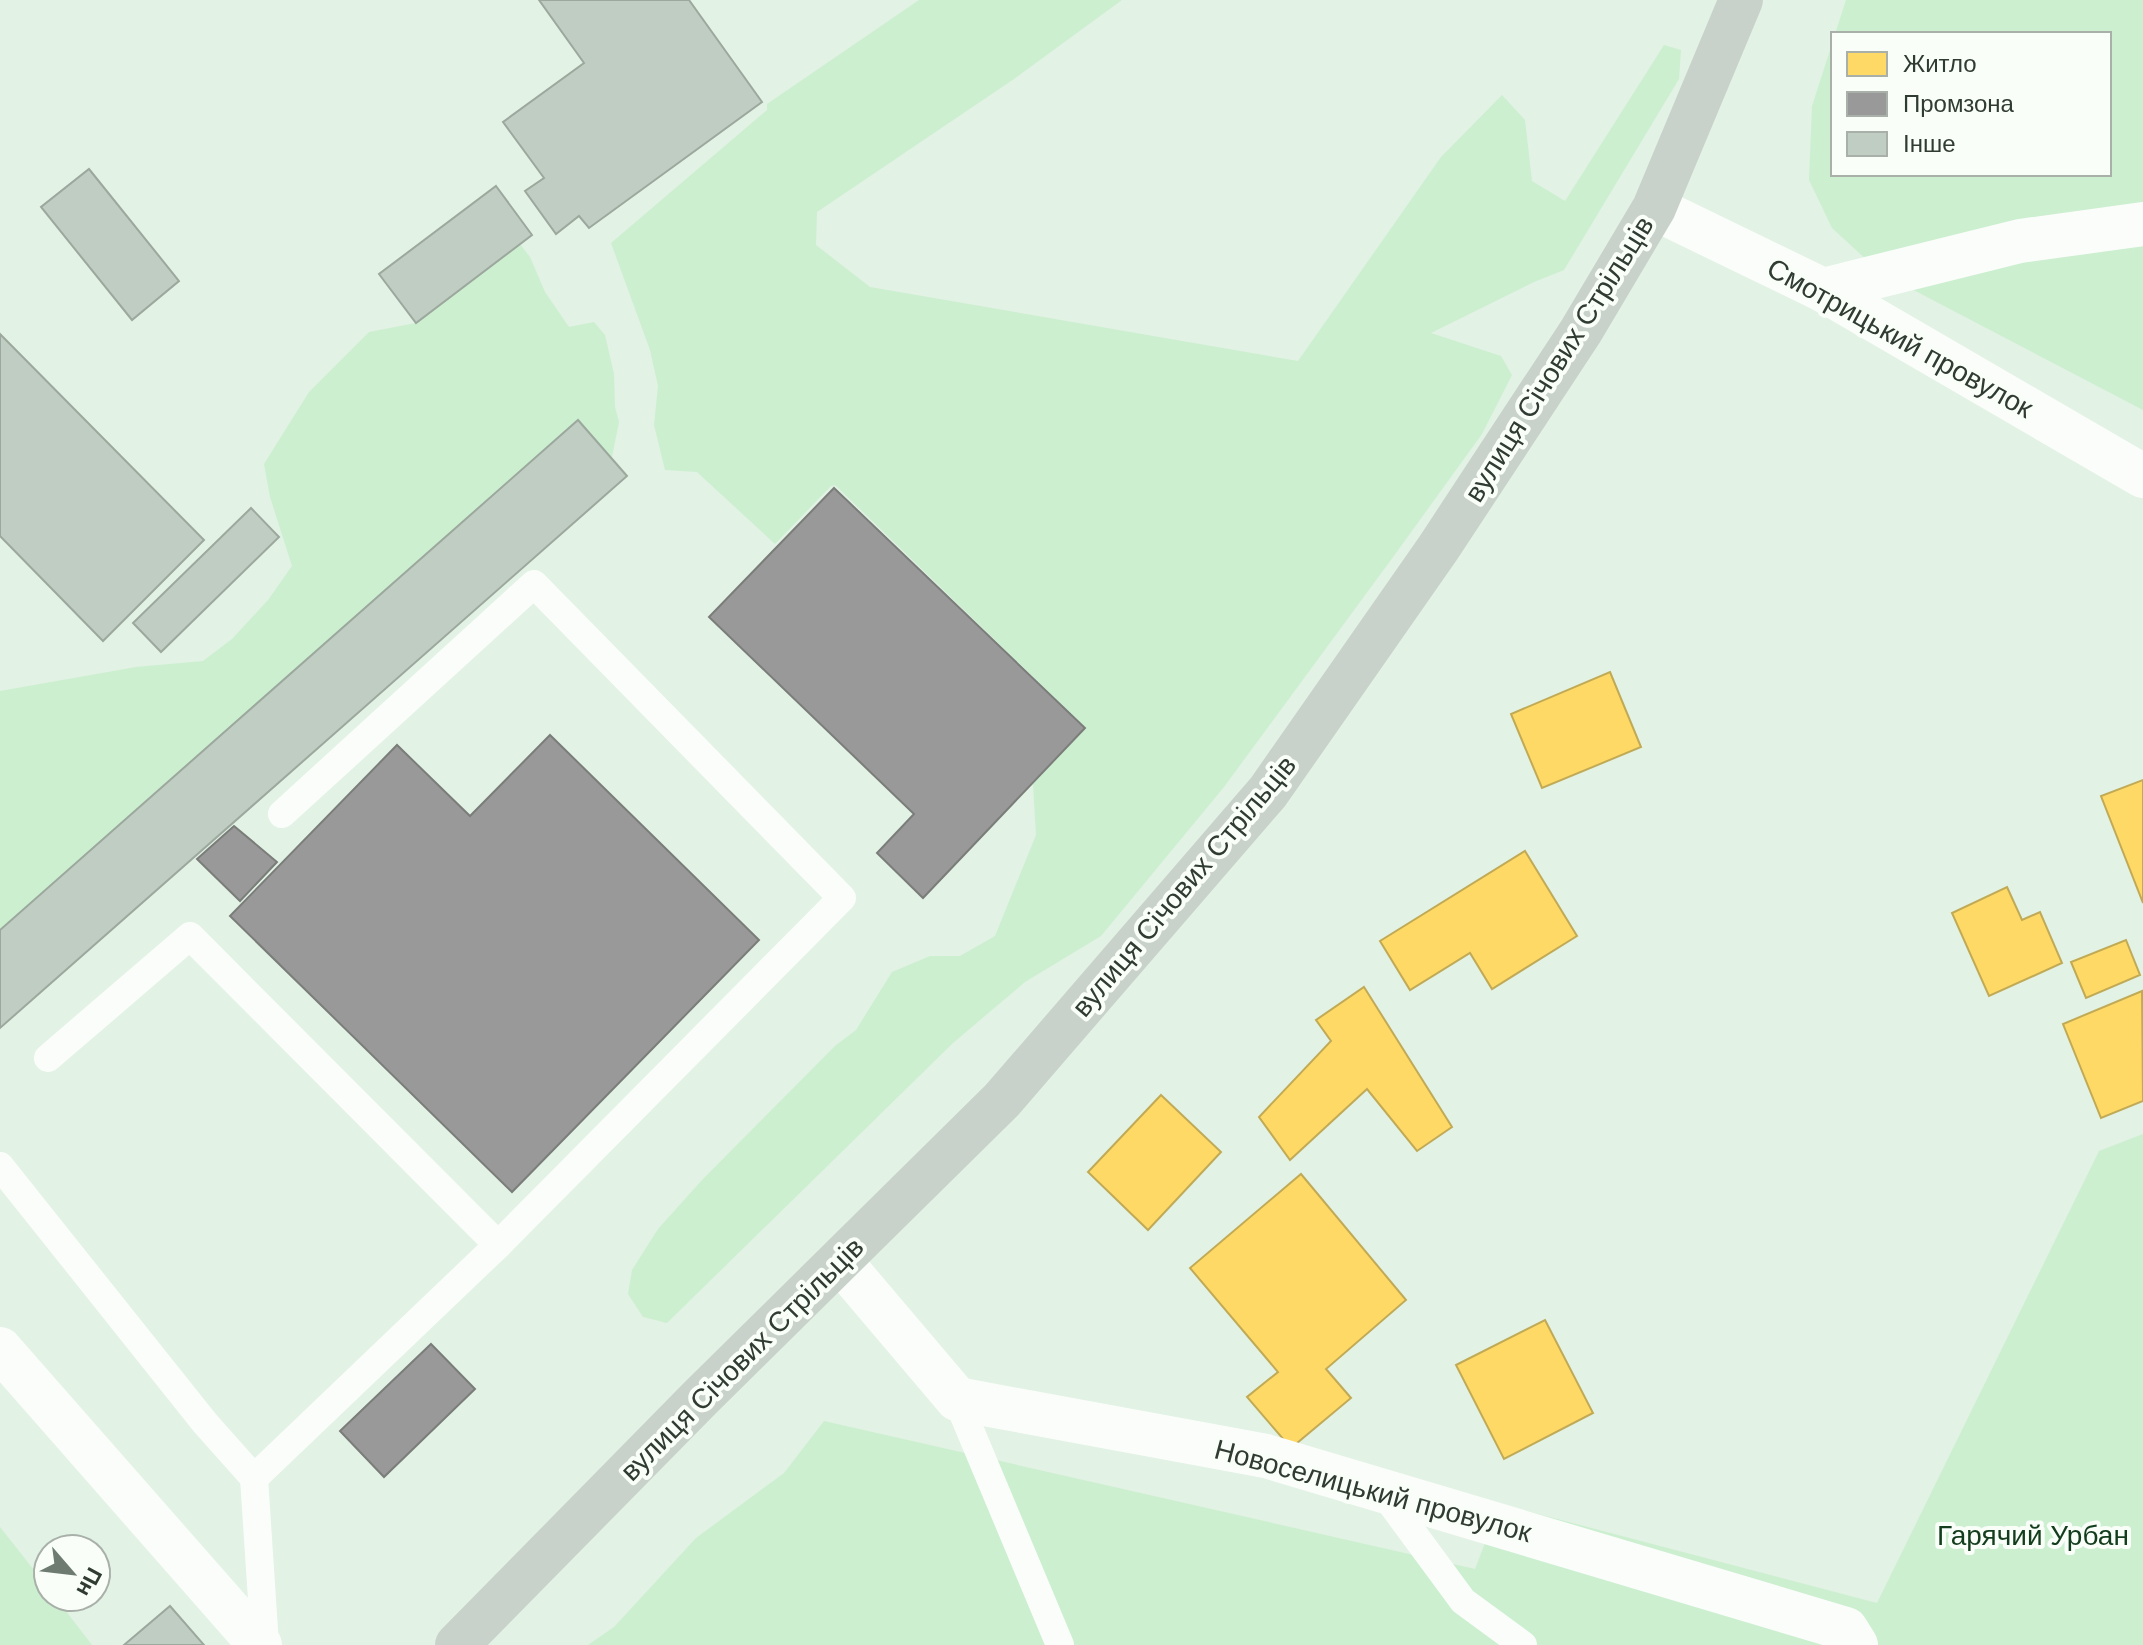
<svg xmlns="http://www.w3.org/2000/svg" width="2143" height="1645" font-family="Helvetica,sans-serif">
<style>
.green{fill:#ccefd0}
.homes{fill:#ffd966;stroke:#c1aa56;stroke-width:2}
.industry{fill:#999;stroke:#7a7d7a;stroke-width:2}
.building{fill:#c0cdc2;stroke:#9ca89d;stroke-width:2}
.lines{fill:none;stroke-linecap:round;stroke-linejoin:round}
.lane{stroke:#fbfdfb;stroke-width:28}
.street{stroke:#fbfdfb;stroke-width:44}
.primary{stroke:#c9d2ca;stroke-width:44}
.labels{text-anchor:middle;dominant-baseline:central;stroke-width:8;stroke-linejoin:round;paint-order:stroke}
.street-label{font-size:28px;fill:#303b31;stroke:#f9fef9}
.park-label{font-size:28px;fill:#133d1c;stroke:#f9fef9}
</style>
<rect width="100%" height="100%" fill="#e2f2e4"/>
<g class="green">
<polygon points="919,0 1122,0 1014,79 817,212 816,245 870,287 1298,361 1441,157 1502,95 1525,120 1532,181 1565,201 1664,45 1681,50 1679,79 1564,270 1534,282 1431,333 1501,356 1512,375 1482,434 1396,553 1224,787 1101,936 1025,982 953,1043 667,1323 643,1317 628,1294 632,1270 658,1229 702,1180 835,1046 856,1030 892,972 930,956 960,956 995,936 1036,835 1033,784 1086,728 835,485 831,486 775,544 697,472 665,470 654,425 658,386 650,350 611,243 767,110 767,104"/>
<polygon points="1846,0 2143,0 2143,410 1881,273 1832,228 1809,180 1812,106 1833,41 1833,174 2109,174 2109,34 1835,34"/>
<polygon points="520,244 530,257 545,292 569,327 594,322 605,335 614,374 615,407 619,422 612,457 577,420 0,930 0,691 136,667 203,661 232,639 268,600 292,566 270,497 264,464 309,392 369,332 416,323"/>
<polygon points="2143,1134 2143,1645 588,1645 614,1627 696,1538 784,1473 824,1421 1475,1569 1500,1504 1877,1603 2099,1151"/>
<polygon points="0,1527 48,1588 48,1597 55,1597 92,1645 0,1645"/>
</g>
<g class="homes">
<polygon points="1610,672 1641,747 1542,788 1511,714"/>
<polygon points="2143,780 2143,903 2101,796"/>
<polygon points="1525,851 1577,936 1492,989 1470,953 1410,990 1380,941"/>
<polygon points="2007,887 2022,920 2040,912 2062,963 1989,996 1952,913"/>
<polygon points="2126,940 2140,975 2086,998 2071,962"/>
<polygon points="1364,987 1452,1127 1417,1151 1367,1089 1290,1160 1259,1117 1331,1041 1316,1020"/>
<polygon points="2142,991 2143,1101 2101,1118 2063,1024"/>
<polygon points="1161,1095 1221,1152 1148,1230 1088,1172"/>
<polygon points="1301,1174 1406,1300 1326,1369 1351,1398 1291,1448 1247,1397 1278,1372 1190,1268"/>
<polygon points="1545,1320 1593,1413 1504,1459 1456,1365"/>
</g>
<g class="industry">
<polygon points="834,488 1085,728 923,898 877,853 914,814 709,617"/>
<polygon points="550,735 759,940 512,1192 230,916 397,745 470,816"/>
<polygon points="234,826 277,862 240,901 197,859"/>
<polygon points="431,1344 475,1389 384,1477 340,1431"/>
</g>
<g class="building">
<polygon points="539,0 689,0 762,102 589,228 579,216 556,234 525,191 544,178 503,122 584,63"/>
<polygon points="89,169 179,281 132,320 41,207"/>
<polygon points="496,186 532,235 416,323 379,274"/>
<polygon points="0,334 204,540 103,641 0,536"/>
<polygon points="578,420 627,476 0,1028 0,930"/>
<polygon points="251,508 279,537 161,652 133,623"/>
<polygon points="170,1606 204,1645 124,1645"/>
</g>
<g class="lines">
<g class="lane">
<polyline points="48,1058 190,936 498,1245"/>
<polyline points="0,1166 205,1423 254,1478 498,1245 842,898 534,584 282,814"/>
<polyline points="957,1399 1060,1645"/>
<polyline points="254,1478 265,1645"/>
<polyline points="1382,1491 1463,1601 1523,1645"/>
</g>
<g class="street">
<polyline points="1654,208 1823,290 2143,476"/>
<polyline points="1823,290 2020,241 2143,224"/>
<polyline points="840,1261 957,1399 1266,1456 1846,1629 1856,1645"/>
<polyline points="0,1349 260,1645"/>
</g>
<polyline class="primary" points="457,1645 700,1398 1002,1100 1268,792 1439,547 1581,331 1654,208 1741,0"/>
</g>
<g class="labels">
<g class="street-label">
<text transform="translate(1900 338) rotate(29)">Смотрицький провулок</text>
<text transform="translate(1559 359) rotate(-58)">вулиця Січових Стрільців</text>
<text transform="translate(1184 886) rotate(-50)">вулиця Січових Стрільців</text>
<text transform="translate(742 1359) rotate(-45)">вулиця Січових Стрільців</text>
<text transform="translate(1373 1491) rotate(15)">Новоселицький провулок</text>
</g>
<g class="park-label">
<text x="2033" y="1535">Гарячий Урбан</text>
</g>
</g>
<rect x="1831" y="32" width="280" height="144" fill="#f9fef9" stroke="#a9b0a9" stroke-width="2"/>
<rect x="1847" y="52" width="40" height="24" fill="#ffd966" stroke="#a9b0a9" stroke-width="2"/>
<text x="1903" y="72" font-size="24" fill="#303b31">Житло</text>
<rect x="1847" y="92" width="40" height="24" fill="#999999" stroke="#a9b0a9" stroke-width="2"/>
<text x="1903" y="112" font-size="24" fill="#303b31">Промзона</text>
<rect x="1847" y="132" width="40" height="24" fill="#c0cdc2" stroke="#a9b0a9" stroke-width="2"/>
<text x="1903" y="152" font-size="24" fill="#303b31">Інше</text>
<g transform="translate(72 1573) rotate(118)"><circle r="38" fill="#f9fef9" stroke="#a9b0a9" stroke-width="2"/>
<path d="M0-6L14 30L0 20L-14 30Z" fill="#6e7b70"/>
<text y="-12" font-size="22" font-weight="bold" text-anchor="middle" fill="#303b31">Пн</text>
</g>
</svg>
